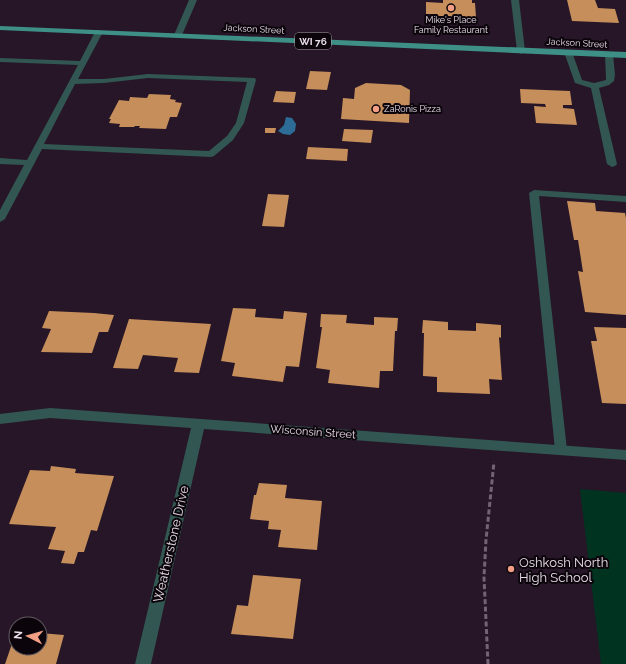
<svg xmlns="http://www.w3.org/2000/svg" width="626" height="664" font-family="Raleway,sans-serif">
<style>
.green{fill:#003421}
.water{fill:#2c6c97}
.building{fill:#c58e5b}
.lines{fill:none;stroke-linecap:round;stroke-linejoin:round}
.path{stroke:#726473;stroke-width:3;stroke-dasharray:5 2.5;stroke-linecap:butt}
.lane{fill:#325651;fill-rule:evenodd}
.street{fill:#325651;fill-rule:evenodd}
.primary{fill:#3e8f86;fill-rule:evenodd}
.poi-dot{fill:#f39f85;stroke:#0b050b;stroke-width:1.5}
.labels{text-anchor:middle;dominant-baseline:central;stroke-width:4;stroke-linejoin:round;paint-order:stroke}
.far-poi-label{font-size:9px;fill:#e8dde9;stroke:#0b050b}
.far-street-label{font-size:9px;fill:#e8dde9;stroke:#0b050b}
.shield{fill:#0b050b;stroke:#a69ca6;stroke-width:1}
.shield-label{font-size:10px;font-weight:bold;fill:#e8dde9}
.street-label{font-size:11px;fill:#e8dde9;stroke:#0b050b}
.near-street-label{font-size:13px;fill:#e8dde9;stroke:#0b050b}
.near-poi-label{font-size:13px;fill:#e8dde9;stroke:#0b050b;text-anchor:start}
</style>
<rect width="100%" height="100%" fill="#261627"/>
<polygon class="green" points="580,489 626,493 626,664 601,664"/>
<polygon class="water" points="286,117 292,118 296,124 295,131 290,135 283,134 278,131 284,125"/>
<g class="building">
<polygon points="443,0 472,0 472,3 475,3 476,17 437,16 437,14 426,14 426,2 443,3"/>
<polygon points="567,0 595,0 598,8 615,9 619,23 572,21"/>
<polygon points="310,71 331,72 327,90 306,89"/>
<polygon points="366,83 401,85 410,90 409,123 341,119 343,98 354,99 355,88"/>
<polygon points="520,89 570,91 572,105 563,105 563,108 574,109 577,125 536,123 534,106 546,107 545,104 521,103"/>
<polygon points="276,91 296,92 294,103 273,102"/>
<polygon points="149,94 171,95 170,99 176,100 175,102 182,103 177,117 170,117 166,129 139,128 140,126 135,126 134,127 119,127 120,124 109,123 111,119 109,119 119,100 129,101 130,97 147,98"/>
<polygon points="265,128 276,128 275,133 265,133"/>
<polygon points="344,129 373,130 371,143 342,141"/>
<polygon points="308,147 348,149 347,161 306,159"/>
<polygon points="268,194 289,195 284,227 262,226"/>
<polygon points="567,201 595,203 596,211 625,213 626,218 626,315 585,312 578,271 583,272 578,240 574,240"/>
<polygon points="233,308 256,309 255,317 283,319 284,311 307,313 299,367 286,366 283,382 232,376 235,363 221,361"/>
<polygon points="49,311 94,313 114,315 108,332 99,332 92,353 41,352 51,329 42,328"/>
<polygon points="321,314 347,315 346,323 374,325 374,317 398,318 397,331 395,331 393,371 380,371 379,388 328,383 330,370 316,368 322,327 320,327"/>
<polygon points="129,319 211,324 199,373 174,372 178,358 143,355 138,369 113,368"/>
<polygon points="423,320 448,322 448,330 476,331 476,323 501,325 501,338 499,337 502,380 489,379 490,394 437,392 437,377 423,376 424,333 422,333"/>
<polygon points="594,327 626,328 626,404 602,403 591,341 597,341"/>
<polygon points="51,466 76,469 75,473 114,476 97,531 91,530 84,552 78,552 74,564 61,563 65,551 48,549 56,527 9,524 30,470 50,471"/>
<polygon points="259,483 287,485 285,498 322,501 317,550 278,547 281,530 268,529 269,521 250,519 254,495 256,495"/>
<polygon points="253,575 301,579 293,639 231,634 237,605 248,606"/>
<polygon points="16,632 16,648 40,648 40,633 64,635 56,664 5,664"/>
</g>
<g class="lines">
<polyline class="path" points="488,664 484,577 486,540 494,462"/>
<g class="lane">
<polygon points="189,0 197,0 182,35 178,37 175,37 174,35"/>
<path d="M96,30h3l4,2 -25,47h26l44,-5 107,4 1,2 -12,43 -11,17 -19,16 -3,1 -169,-8 -37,70 -5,3v-12l24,-45 -24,-1v-6l27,2 51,-95 -78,-3v-4l80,3zM148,78l99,4 -11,41 -9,13 -18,15 -165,-7 31,-60 29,-1z"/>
<polygon points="565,50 571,50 572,52 582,80 594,83 606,80 605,54 609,52 613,54 615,75 614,81 609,85 599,88 617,164 615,166 612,167 607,164 591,88 575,83 564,52"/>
<polygon points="534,190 626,196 626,202 539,196 567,450 565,453 561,455 557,453 555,450 529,193"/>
</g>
<g class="street">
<polygon points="511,0 519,0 525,51 521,54 517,51"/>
<polygon points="50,408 626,450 626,460 204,429 151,664 135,664 191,428 50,418 0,424 0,414"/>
</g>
<polygon class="primary" points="0,26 626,52 626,58 0,30"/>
</g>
<g class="poi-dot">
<circle cx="451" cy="8" r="4"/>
<circle cx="376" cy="109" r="4"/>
<circle cx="511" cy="569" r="4"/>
</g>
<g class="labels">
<g class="far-poi-label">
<text x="451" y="20">Mike's Place<tspan x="451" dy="10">Family Restaurant</tspan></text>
<text x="384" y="109" text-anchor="start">ZaRonis Pizza</text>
</g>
<g class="far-street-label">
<text transform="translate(254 29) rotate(3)">Jackson Street</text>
<text transform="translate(577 43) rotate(3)">Jackson Street</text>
</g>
<rect class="shield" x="295" y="33" width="36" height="16" rx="3"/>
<g class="shield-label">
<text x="313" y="41">WI 76</text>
</g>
<g class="street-label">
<text transform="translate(313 432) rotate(4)">Wisconsin Street</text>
</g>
<g class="near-street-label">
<text transform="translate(171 544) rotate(-77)">Weatherstone Drive</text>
</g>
<g class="near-poi-label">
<text x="519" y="562">Oshkosh North<tspan x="519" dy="15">High School</tspan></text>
</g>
</g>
<g transform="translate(28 636) rotate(276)"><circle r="19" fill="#0b050b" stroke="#635b64"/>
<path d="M0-3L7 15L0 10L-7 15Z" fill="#f39f85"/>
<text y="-6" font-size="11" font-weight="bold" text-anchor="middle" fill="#e8dde9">N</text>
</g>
</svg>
